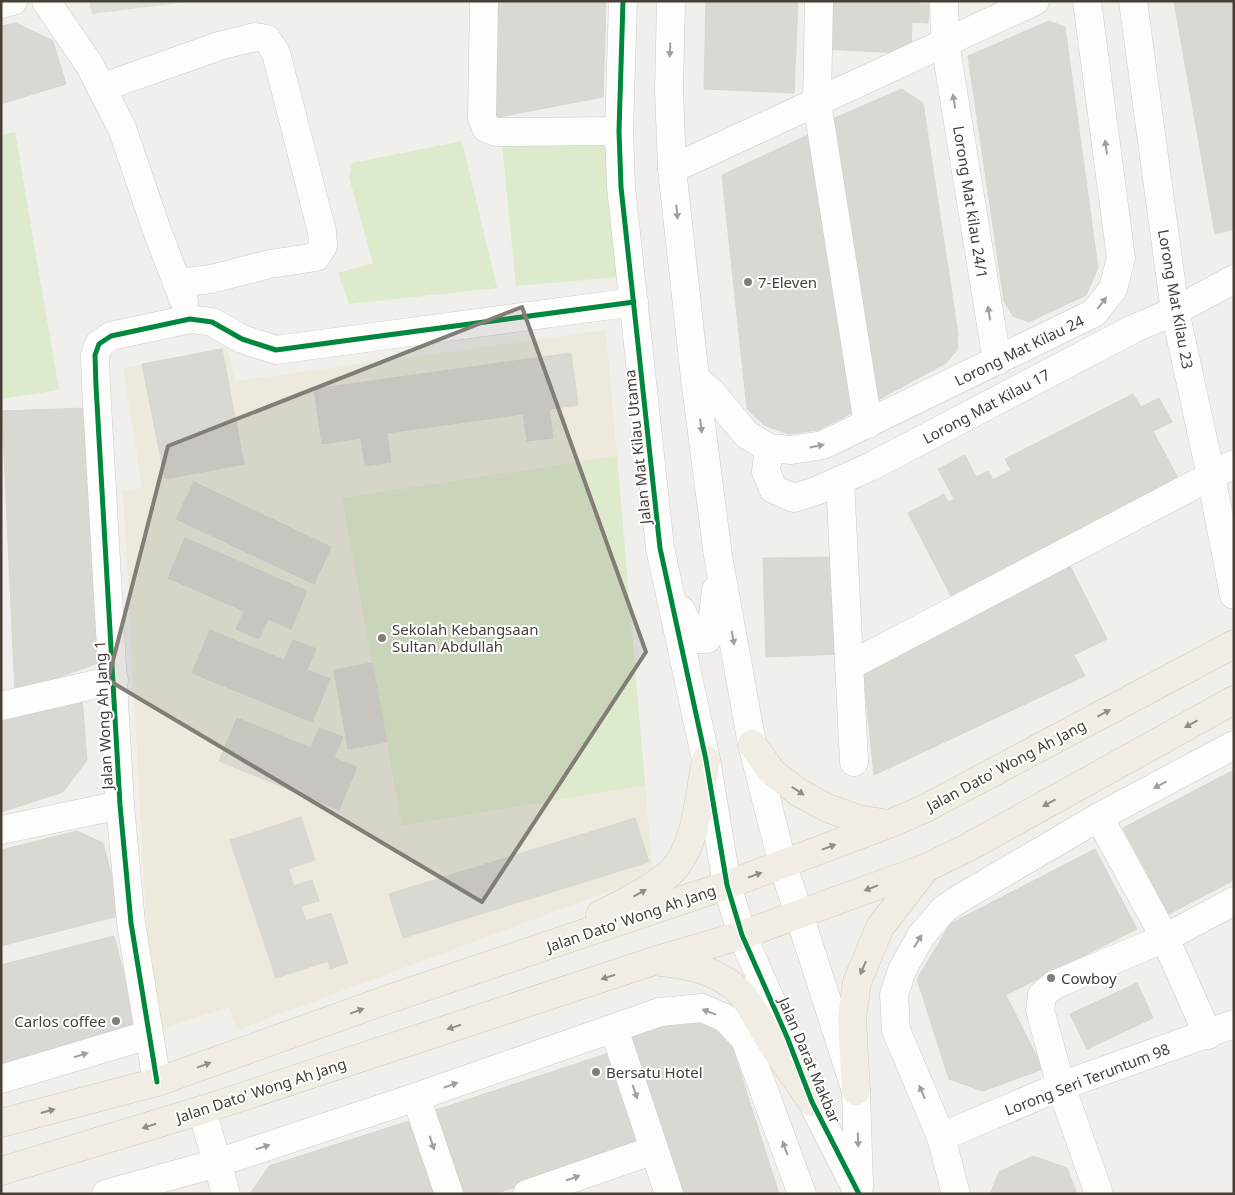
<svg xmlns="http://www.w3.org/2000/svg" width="1235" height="1195" font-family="'Noto Sans',sans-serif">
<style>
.education{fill:#edeadd}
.green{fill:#ddeacc}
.parking{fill:#dfdeda}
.building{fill:#dad8d3;stroke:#d8d6d0}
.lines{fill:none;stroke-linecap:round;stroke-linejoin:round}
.minor-casing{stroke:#cdcbc7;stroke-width:29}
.major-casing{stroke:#d1cbb9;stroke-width:29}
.minor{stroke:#fdfdfc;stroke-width:28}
.major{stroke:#f1ede4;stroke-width:28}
.cycleway-casing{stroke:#fff;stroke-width:8}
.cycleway{stroke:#00873e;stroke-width:5}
.oneway{fill:#a29e9a}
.oneway2{fill:#938e85}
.marked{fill:#827d76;fill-opacity:0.2;stroke:#827d76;stroke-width:4;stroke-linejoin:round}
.poi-dot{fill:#827d76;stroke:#fff;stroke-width:2}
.labels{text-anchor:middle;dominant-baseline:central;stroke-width:4;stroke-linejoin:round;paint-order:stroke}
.street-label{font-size:15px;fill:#464037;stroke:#fff}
.poi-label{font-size:15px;fill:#464037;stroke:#fff;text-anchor:start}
</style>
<rect width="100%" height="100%" fill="#f0efeb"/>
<polygon class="education" points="606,330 653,875 237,1030 230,1007 152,1032 123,491 142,487 123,368 227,347 236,381"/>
<g class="green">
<polygon points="15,132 59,390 1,399 1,135"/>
<polygon points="607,136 618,277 516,286 502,145"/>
<polygon points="462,141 497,288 349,304 338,273 373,263 349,177 352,163"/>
<polygon points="617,456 645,785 402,826 342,498"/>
</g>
<polygon class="parking" points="89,1 187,1 187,2 92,14"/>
<g class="building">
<polygon points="496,1 606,1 603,97 494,118"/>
<polygon points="706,1 798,1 794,93 704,89"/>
<polygon points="827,1 919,1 919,4 929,4 928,23 912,22 911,47 902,46 902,53 825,49"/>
<polygon points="1174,1 1234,1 1234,229 1215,234"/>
<polygon points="1049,21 1065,27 1098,268 1086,295 1029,322 1013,316 1004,301 968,56"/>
<polygon points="16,23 53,41 66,84 1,104 1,26"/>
<polygon points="902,89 923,103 958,334 957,350 946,363 876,401 832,119"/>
<polygon points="810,134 852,413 818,430 789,434 764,425 747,409 722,175"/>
<polygon points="222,349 244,464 165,479 142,364"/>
<polygon points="571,353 578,405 549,409 553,438 527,441 523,414 387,433 391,462 365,466 361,438 322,444 314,389"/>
<polygon points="1133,394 1141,407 1159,398 1172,422 1153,431 1179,480 951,596 908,513 944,494 948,502 954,499 938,469 965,455 976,477 988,471 993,480 1011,470 1005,459"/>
<polygon points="86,408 98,663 15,693 2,411"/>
<polygon points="194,482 331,547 314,584 176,519"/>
<polygon points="185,538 307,591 291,629 268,619 259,639 236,629 244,611 168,578"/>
<polygon points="841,557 844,654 766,657 763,558"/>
<polygon points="1067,560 1107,639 1074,655 1085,676 874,775 862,660"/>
<polygon points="210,630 284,660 293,640 316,649 307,670 330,679 312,722 192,673"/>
<polygon points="372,663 387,742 348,749 334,670"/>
<polygon points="82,697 87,760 63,792 1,812 1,721"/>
<polygon points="237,718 311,748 319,728 343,737 334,758 357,767 339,810 219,761"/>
<polygon points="1234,770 1234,880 1169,914 1123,828"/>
<polygon points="301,817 315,860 288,869 294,886 312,880 319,901 301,906 306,921 331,913 348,963 330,969 328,961 276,978 230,840"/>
<polygon points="635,818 649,862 403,938 389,894"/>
<polygon points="77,831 103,843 122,915 1,946 1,850"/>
<polygon points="1095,849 1137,929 1006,995 1043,1069 983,1091 949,1079 917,979 950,924"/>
<polygon points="114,936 139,1031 1,1068 1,965"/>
<polygon points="1137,983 1153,1018 1087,1049 1070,1014"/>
<polygon points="692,1017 729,1037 779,1194 677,1194 624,1040"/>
<polygon points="612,1052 643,1145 494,1194 464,1194 436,1110"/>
<polygon points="409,1121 435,1194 250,1194 269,1166"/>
<polygon points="1033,1156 1067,1168 1077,1194 990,1194 999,1172"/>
</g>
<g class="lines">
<defs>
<g id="minor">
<polyline points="46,1 89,64 122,128 156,228 184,301"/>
<polyline points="484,1 482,118 486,128 496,132 619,131"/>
<polyline points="623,1 619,131 621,187 660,548 706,760 727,885 742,935 787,1037 812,1102 859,1194"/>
<polyline points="671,1 669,90 672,169 695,378 718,556 752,744 783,865 856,1091 859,1186"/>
<polyline points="819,1 817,102 868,424"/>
<polyline points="944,1 945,43 997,361"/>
<polyline points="1133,1 1175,311 1211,476 1234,595"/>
<polyline points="1,4 13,1"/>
<polyline points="101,88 219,46 255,37 267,39 276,53 322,232 323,246 316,257 270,264 211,279 178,283"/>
<polyline points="672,169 1035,1"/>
<polyline points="695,378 712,393 747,435 769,448 791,450 823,445 1094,313 1113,289 1121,258 1087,1"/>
<polyline points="769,448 766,471 773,489 794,498 816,491 872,466 1133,329 1175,311 1234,279"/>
<polyline points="840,480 854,762"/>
<polyline points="681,610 692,635 698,639 707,639 711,633 716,590"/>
<polyline points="849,666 1234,464"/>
<polyline points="1,706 114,680"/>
<polyline points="1099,817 1165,938 1208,1035"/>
<polyline points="1,830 120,805"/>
<polyline points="614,1029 669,1194"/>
<polyline points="1,1079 148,1035"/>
<polyline points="157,1082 131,923 120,805 96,386 95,355 99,344 111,336 190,319 212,322 242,339 276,350 634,302"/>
<polyline points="416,1097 449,1194"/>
<polyline points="202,1110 226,1194"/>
<polyline points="941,1137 1061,1086 1234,1024"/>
<polyline points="106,1194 217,1163 416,1097 660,1012 702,1008 725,1018 745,1039 802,1194"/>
<polyline points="527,1194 654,1150"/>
<polyline points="956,1194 941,1137 896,1030 894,995 902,970 921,936 943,910 959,899 1099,817 1234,745"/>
<polyline points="1099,1194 1061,1086 1040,1010 1042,995 1054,985 1165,938 1234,901"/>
</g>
<g id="major">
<polyline points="752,744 772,772 798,792 827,808 858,819 889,824"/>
<path d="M600,915c24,-13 50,-24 70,-42 27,-25 29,-78 36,-113"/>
<path d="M660,962c23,2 49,7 69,21 19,12 30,40 42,59 13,20 28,40 41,60"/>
<polyline points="856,1091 852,1018 857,982 880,927 926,868"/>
<polyline points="1,1123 157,1082 392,998 727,885 889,824 924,809 1234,644"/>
<polyline points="1,1171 202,1110 654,961 742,935 926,868 967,848 1234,700"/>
</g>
</defs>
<use href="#minor" class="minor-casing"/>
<use href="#major" class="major-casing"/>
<use href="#minor" class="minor"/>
<use href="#major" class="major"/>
<defs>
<g id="cycleway">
<polyline points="623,1 619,131 621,187 660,548 706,760 727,885 742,935 787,1037 812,1102 859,1194"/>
<polyline points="157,1082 131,923 120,805 96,386 95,355 99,344 111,336 190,319 212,322 242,339 276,350 634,302"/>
</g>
</defs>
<use href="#cycleway" class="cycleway-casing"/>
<use href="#cycleway" class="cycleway"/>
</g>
<defs><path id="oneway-solid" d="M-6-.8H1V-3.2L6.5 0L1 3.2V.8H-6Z" transform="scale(1.25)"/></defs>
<g class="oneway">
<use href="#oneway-solid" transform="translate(670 50) rotate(92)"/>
<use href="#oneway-solid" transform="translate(954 101) rotate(-99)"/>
<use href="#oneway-solid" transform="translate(1106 147) rotate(-98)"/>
<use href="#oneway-solid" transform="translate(677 212) rotate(84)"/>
<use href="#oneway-solid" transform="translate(1102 303) rotate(-52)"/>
<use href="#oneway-solid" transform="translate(989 313) rotate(-99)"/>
<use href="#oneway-solid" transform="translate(701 426) rotate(83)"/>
<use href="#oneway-solid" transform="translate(817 446) rotate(-11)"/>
<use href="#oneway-solid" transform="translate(733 638) rotate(80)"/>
<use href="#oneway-solid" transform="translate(1160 785) rotate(152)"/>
<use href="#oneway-solid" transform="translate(918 941) rotate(-58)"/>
<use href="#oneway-solid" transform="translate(709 1012) rotate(-159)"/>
<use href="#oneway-solid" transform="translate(81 1055) rotate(-17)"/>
<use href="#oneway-solid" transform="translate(451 1085) rotate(-19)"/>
<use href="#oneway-solid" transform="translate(635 1092) rotate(71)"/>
<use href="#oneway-solid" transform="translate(922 1092) rotate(-113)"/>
<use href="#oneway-solid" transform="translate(858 1140) rotate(89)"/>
<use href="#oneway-solid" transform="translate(432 1143) rotate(71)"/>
<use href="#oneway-solid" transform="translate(263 1147) rotate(-18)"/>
<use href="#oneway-solid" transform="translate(785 1148) rotate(-110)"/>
<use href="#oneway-solid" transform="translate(573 1178) rotate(-19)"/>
</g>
<g class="oneway2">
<use href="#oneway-solid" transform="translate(1104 713) rotate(-28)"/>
<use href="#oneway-solid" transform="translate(1191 724) rotate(151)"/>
<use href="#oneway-solid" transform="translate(798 791) rotate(33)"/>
<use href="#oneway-solid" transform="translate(1049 803) rotate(151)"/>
<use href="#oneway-solid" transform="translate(829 847) rotate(-21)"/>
<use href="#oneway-solid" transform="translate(755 875) rotate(-20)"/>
<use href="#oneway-solid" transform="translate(871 888) rotate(159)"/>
<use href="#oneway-solid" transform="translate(640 893) rotate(-29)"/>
<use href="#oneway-solid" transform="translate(863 968) rotate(113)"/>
<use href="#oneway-solid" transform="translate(608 977) rotate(162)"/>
<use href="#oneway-solid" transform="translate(357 1011) rotate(-20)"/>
<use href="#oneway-solid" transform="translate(454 1027) rotate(162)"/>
<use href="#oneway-solid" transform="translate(204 1065) rotate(-20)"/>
<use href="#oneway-solid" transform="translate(48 1111) rotate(-15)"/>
<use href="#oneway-solid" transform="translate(149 1126) rotate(163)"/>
</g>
<path class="marked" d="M522,307l124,345 -164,250 -374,-222 60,-234z"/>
<g class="poi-dot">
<circle cx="748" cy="282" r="5"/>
<circle cx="382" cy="638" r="5"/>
<circle cx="1051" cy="978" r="5"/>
<circle cx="116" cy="1021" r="5"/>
<circle cx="596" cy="1072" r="5"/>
</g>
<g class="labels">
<g class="street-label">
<text transform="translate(971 202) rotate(81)">Lorong Mat kilau 24/1</text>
<text transform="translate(1176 299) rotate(80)">Lorong Mat Kilau 23</text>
<text transform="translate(1019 350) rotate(-26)">Lorong Mat Kilau 24</text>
<text transform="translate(986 406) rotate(-28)">Lorong Mat Kilau 17</text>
<text transform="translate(637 447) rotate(-96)">Jalan Mat Kilau Utama</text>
<text transform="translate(103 715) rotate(-93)">Jalan Wong Ah Jang 1</text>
<text transform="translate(1006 765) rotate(-28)">Jalan Dato' Wong Ah Jang</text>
<text transform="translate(631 918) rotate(-19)">Jalan Dato' Wong Ah Jang</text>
<text transform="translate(810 1060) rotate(67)">Jalan Darat Makbar</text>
<text transform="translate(1087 1079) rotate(-21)">Lorong Seri Teruntum 98</text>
<text transform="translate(261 1090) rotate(-18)">Jalan Dato' Wong Ah Jang</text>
</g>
<g class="poi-label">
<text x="758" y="282">7-Eleven</text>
<text x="392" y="629">Sekolah Kebangsaan<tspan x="392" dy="17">Sultan Abdullah</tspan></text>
<text x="1061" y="978">Cowboy</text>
<text x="106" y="1021" text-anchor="end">Carlos coffee</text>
<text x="606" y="1072">Bersatu Hotel</text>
</g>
</g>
<rect width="1235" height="1195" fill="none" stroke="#464037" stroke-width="5"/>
</svg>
